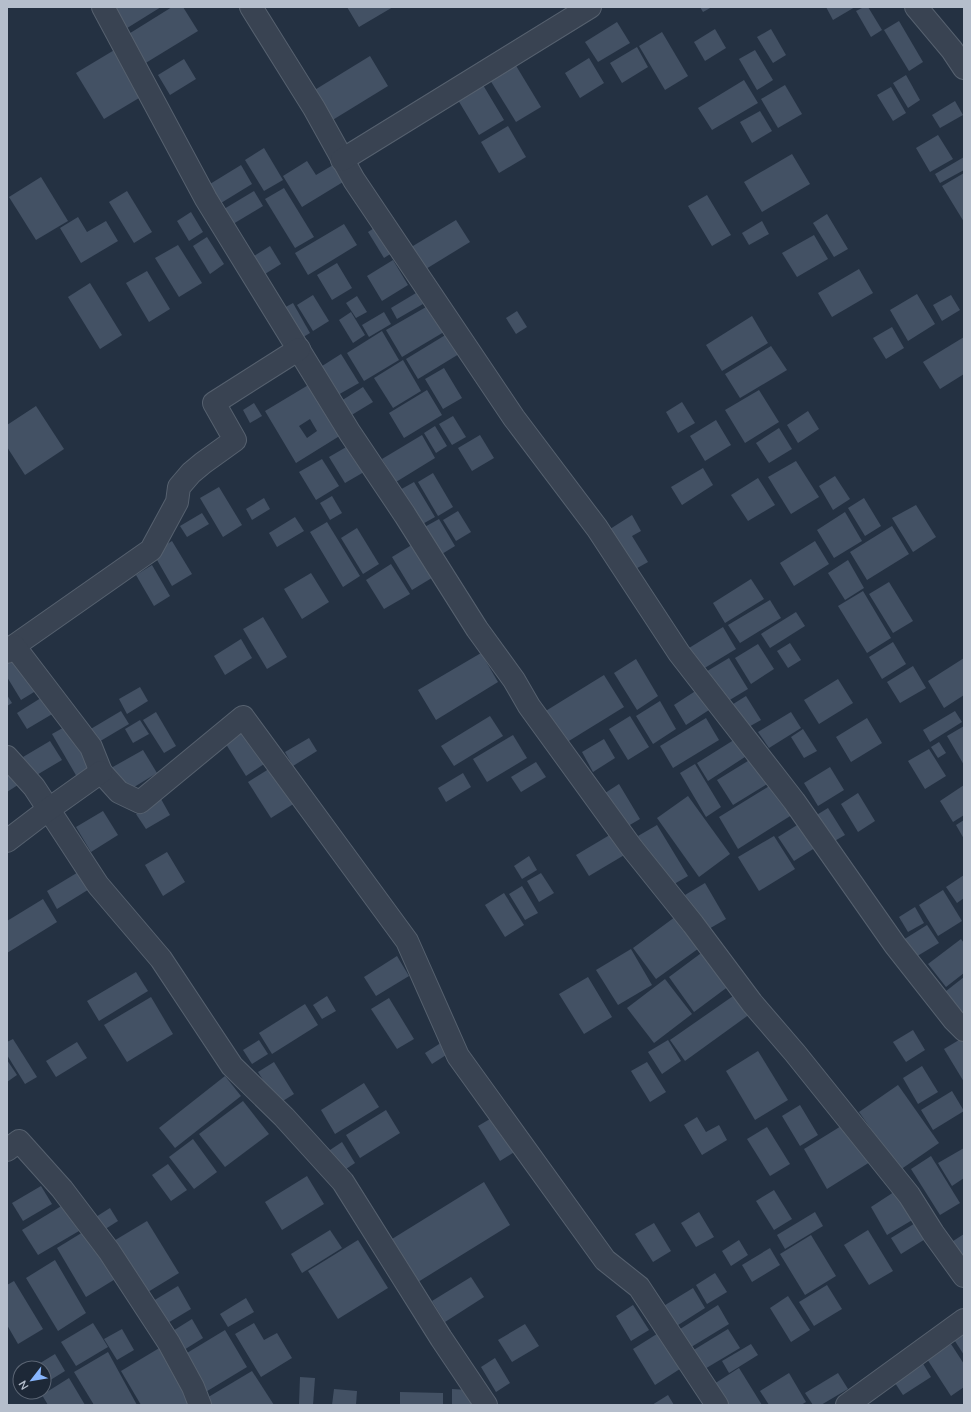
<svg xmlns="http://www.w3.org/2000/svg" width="971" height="1412" font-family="Mulish,sans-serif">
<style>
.building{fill:#435164;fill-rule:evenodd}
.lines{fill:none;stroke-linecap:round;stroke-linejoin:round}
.minor-casing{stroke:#56616f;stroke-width:24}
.tertiary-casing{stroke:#56616f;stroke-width:24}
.minor{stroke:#394352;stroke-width:22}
.tertiary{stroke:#394352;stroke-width:22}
</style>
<rect width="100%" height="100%" fill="#243142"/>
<g class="building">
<polygon points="111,7 161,7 124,30"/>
<polygon points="172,7 183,7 198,31 144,64 127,35"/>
<polygon points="347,7 393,7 359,27"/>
<polygon points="700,7 712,7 703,12"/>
<polygon points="826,7 855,7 833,20"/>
<polygon points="864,7 868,7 882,30 871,37 856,11"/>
<polygon points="899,21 923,62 909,71 884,30"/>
<polygon points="617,22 630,43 598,62 585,42"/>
<polygon points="715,29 726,48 705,61 694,42"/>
<polygon points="771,29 786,55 773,63 757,37"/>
<polygon points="662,32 688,76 665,90 639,46"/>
<polygon points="637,47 648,67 622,83 610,63"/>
<polygon points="116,49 144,95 104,119 76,73"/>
<polygon points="755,50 773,80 757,90 739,59"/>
<polygon points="370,56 388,86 331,121 313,91"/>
<polygon points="589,58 604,83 580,98 565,73"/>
<polygon points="184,59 196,79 170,95 158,75"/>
<polygon points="515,64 541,107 516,122 490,80"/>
<polygon points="906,75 920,100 908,108 893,83"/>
<polygon points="744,80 758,103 712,130 698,108"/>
<polygon points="483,85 504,120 479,135 458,100"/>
<polygon points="785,85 802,114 778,128 761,99"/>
<polygon points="891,87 906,113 893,121 877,95"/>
<polygon points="955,101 963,115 940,128 932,115"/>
<polygon points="760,111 772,131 752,143 740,122"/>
<polygon points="508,126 526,157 499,173 481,142"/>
<polygon points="938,135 953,159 930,172 916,148"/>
<polygon points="264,148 283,180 264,191 245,160"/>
<polygon points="792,154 810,184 762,212 744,182"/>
<polygon points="964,157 964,170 940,183 935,174"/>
<polygon points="307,161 316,175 333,165 343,182 302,207 283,176"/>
<polygon points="241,165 252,184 221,203 210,184"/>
<polygon points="964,173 964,222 942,186"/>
<polygon points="41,177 68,221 36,240 9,197"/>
<polygon points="284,188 314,237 295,248 265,199"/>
<polygon points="127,191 152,232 134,243 109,202"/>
<polygon points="254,191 263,206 233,224 224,209"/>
<polygon points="707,195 731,235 712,246 688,206"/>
<polygon points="191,212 203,232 189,241 177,221"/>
<polygon points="827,214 848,249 834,257 813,223"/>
<polygon points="78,217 87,232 106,221 118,241 81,263 60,228"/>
<polygon points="456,220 470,242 421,272 408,249"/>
<polygon points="762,221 769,234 749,245 742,233"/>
<polygon points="344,224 357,245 308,275 295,253"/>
<polygon points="379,225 395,251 384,258 368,232"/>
<polygon points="814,235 828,259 797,277 782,253"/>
<polygon points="207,237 224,264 210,274 193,246"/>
<polygon points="178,245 202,283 179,297 155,258"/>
<polygon points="270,246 281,264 265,274 254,256"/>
<polygon points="393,260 408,285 382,301 367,276"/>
<polygon points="337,263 352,288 332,300 317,275"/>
<polygon points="859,269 873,293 832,317 818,293"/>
<polygon points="147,271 170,309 149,322 126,283"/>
<polygon points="90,283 122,335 100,349 68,297"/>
<polygon points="416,293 423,304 397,319 391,308"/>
<polygon points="917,294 935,324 908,341 890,310"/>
<polygon points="313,295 329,321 313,331 297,305"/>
<polygon points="951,295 960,310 942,321 933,305"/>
<polygon points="357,296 367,312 356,318 346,303"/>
<polygon points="293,303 310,333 300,339 282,309"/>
<polygon points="433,303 449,329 402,357 386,330"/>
<polygon points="517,311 527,327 516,334 506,318"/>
<polygon points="351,312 365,335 353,343 339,320"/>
<polygon points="384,312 391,324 369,337 362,325"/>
<polygon points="752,316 768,343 722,371 706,345"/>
<polygon points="892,327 904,348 886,359 873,338"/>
<polygon points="382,331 399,360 364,381 347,353"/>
<polygon points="447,334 459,354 418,379 406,359"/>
<polygon points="964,337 964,374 940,389 923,362"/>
<polygon points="771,346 787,370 740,398 725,374"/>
<polygon points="341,354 359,383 336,396 319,368"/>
<polygon points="403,360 421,391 393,408 374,378"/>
<polygon points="444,368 462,398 443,409 425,379"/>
<path d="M315,381l31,51 -50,31 -31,-52zM310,419l7,12 -10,7 -8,-12z"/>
<polygon points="363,387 373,402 350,416 341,401"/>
<polygon points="427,390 442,415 404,438 389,413"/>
<polygon points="759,390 779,422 745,443 725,410"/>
<polygon points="682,402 695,423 678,433 666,412"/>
<polygon points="254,403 262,416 250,423 243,410"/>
<polygon points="36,406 64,449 25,475 7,447 7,425"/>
<polygon points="808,411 819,429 798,443 787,425"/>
<polygon points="453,416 466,437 452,445 439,424"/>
<polygon points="716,420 731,445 705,461 690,436"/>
<polygon points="435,426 447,446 436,453 424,433"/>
<polygon points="779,428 792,449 769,463 756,443"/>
<polygon points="422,435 435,458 396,482 382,459"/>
<polygon points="480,435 494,458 472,471 458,448"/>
<polygon points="348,446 364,472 345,483 329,457"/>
<polygon points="322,459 339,486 316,500 299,472"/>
<polygon points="796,461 819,497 791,514 768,477"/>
<polygon points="703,468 713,485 682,505 671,487"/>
<polygon points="433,473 453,507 438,516 418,482"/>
<polygon points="835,476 850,499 833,510 819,486"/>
<polygon points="758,478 775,505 748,521 731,495"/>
<polygon points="414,482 435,517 419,526 398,491"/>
<polygon points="219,487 242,525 223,537 200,498"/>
<polygon points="332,496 342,513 330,520 320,503"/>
<polygon points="264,498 270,509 252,520 246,509"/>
<polygon points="864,498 881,526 865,536 848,508"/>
<polygon points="916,505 936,537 913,552 892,518"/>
<polygon points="458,511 471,532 456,541 443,520"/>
<polygon points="845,512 862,541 834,558 817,530"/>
<polygon points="202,513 209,524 187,537 180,526"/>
<polygon points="632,515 641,531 632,536 648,562 632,571 607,531"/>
<polygon points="295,517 304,531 277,547 269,533"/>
<polygon points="439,519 455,546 437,557 421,529"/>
<polygon points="327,522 360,576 343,587 310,532"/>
<polygon points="892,526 909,554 867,580 850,552"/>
<polygon points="357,528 379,564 363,574 341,538"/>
<polygon points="172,541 192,574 172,586 153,553"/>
<polygon points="815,541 829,564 794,586 780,563"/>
<polygon points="415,543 435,576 412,590 392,557"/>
<polygon points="848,560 864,588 845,600 828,573"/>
<polygon points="391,564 410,594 384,609 366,580"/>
<polygon points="152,565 170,596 154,606 136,575"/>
<polygon points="311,573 329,602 302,619 284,589"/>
<polygon points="751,579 764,599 725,623 713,603"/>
<polygon points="889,582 913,621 893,633 869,594"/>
<polygon points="863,591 891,638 867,653 838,606"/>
<polygon points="770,600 781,618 740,643 728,625"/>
<polygon points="796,612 805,626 770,648 761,634"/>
<polygon points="263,617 287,657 267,669 243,629"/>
<polygon points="723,627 736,649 703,669 689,648"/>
<polygon points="241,639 252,658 225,675 214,656"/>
<polygon points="893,642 906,664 882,679 869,657"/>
<polygon points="790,643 801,660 788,668 777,651"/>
<polygon points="758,644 774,669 751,684 735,658"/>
<polygon points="481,653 498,682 436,720 418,690"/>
<polygon points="18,654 39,689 21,700 7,677 7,661"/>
<polygon points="729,658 748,689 723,704 704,673"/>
<polygon points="964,658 964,695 944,708 928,681"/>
<polygon points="636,659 658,696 637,710 614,673"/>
<polygon points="913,666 926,688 900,703 887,682"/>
<polygon points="604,675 624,707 564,744 544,712"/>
<polygon points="838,679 853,703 819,724 804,700"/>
<polygon points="140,687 148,701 127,714 119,699"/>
<polygon points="700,688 712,708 686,725 674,705"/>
<polygon points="7,695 12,703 7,706"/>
<polygon points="44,696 54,713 27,729 17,713"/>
<polygon points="746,696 761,720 745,729 730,706"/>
<polygon points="660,701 676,729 653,744 636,716"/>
<polygon points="121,711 129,724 97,743 89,730"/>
<polygon points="955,711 962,722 930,742 923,730"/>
<polygon points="156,712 176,746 164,753 143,720"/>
<polygon points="791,712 801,728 769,748 758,732"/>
<polygon points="490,716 503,736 454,766 441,746"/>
<polygon points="630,716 649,747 628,760 609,729"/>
<polygon points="706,718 719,740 673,768 660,746"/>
<polygon points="867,718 882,743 851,762 836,737"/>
<polygon points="140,720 149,734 133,743 125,729"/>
<polygon points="68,725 93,768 77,777 52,734"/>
<polygon points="964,726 964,765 947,736"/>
<polygon points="245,728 267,762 246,776 224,741"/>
<polygon points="803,729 817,751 804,758 791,737"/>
<polygon points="513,735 527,758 487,782 473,759"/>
<polygon points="309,738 317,751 293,766 285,752"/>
<polygon points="737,738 748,755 708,781 697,763"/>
<polygon points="604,739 615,758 593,772 582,752"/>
<polygon points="50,741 62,760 35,776 23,757"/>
<polygon points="939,742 946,753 938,758 931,747"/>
<polygon points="929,749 946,776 925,789 908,761"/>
<polygon points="143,750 157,773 126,792 111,768"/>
<polygon points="756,756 772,781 733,805 717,780"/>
<polygon points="536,762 546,777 521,792 511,777"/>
<polygon points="7,763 21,783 7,792"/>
<polygon points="695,764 721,807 706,817 680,773"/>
<polygon points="272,767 295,803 271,818 248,782"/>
<polygon points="830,767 844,790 818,806 804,783"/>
<polygon points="463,773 471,787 446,802 438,788"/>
<polygon points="776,782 795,813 738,849 719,817"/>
<polygon points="619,784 640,819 623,829 602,795"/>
<polygon points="964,785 964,815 953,822 940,801"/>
<polygon points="858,793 875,821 858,832 841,804"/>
<polygon points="688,796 730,854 699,877 657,818"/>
<polygon points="161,799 170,815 146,829 136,814"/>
<polygon points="828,808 845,835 831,843 815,816"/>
<polygon points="103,811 118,835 91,852 76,827"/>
<polygon points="964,820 964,839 956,825"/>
<polygon points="802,822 818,846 794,861 778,837"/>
<polygon points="657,825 688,876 669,887 638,836"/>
<polygon points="613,833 626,854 589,876 576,855"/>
<polygon points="774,836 795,869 759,891 738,857"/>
<polygon points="167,852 185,882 163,896 145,865"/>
<polygon points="529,856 537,870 522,879 514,866"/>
<polygon points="80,871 91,888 57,909 47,891"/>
<polygon points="541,873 554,893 539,902 527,881"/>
<polygon points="964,875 964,898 957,903 946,887"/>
<polygon points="705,883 726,919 707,930 685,895"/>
<polygon points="522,886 538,913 525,920 509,894"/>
<polygon points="943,890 962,921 938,936 919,905"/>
<polygon points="504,893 524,925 505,937 485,905"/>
<polygon points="43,899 57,922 7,953 7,921"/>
<polygon points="915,907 924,923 908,932 899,917"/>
<polygon points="679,914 702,946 656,979 633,948"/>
<polygon points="927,925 939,943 914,958 903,940"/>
<polygon points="961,939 964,943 964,973 946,987 928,964"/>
<polygon points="708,948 733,983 694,1012 669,977"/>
<polygon points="631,949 652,985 618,1005 596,970"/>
<polygon points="397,956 409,976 376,996 364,977"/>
<polygon points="136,972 148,991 99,1021 87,1001"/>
<polygon points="588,977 612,1017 584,1034 559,994"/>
<polygon points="964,977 964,1023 941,995"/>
<polygon points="665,979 692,1014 654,1043 627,1008"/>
<polygon points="736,994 750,1014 685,1061 670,1040"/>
<polygon points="327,996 336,1011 322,1019 313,1005"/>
<polygon points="151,997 173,1034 127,1062 104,1025"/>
<polygon points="389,998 414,1039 397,1049 371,1009"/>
<polygon points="305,1004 318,1025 272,1054 259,1033"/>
<polygon points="913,1030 925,1050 906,1062 893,1042"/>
<polygon points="964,1037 964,1082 944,1049"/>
<polygon points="13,1039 37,1077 25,1084 7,1055 7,1042"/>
<polygon points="447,1039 454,1050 432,1064 425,1053"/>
<polygon points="259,1040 268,1054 252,1064 243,1050"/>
<polygon points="668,1040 681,1061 662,1074 648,1052"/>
<polygon points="77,1042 87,1058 56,1077 46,1061"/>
<polygon points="758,1051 788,1100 755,1120 726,1071"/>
<polygon points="7,1060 17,1075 7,1082"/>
<polygon points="274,1062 294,1094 278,1104 258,1072"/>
<polygon points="647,1062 666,1092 650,1102 631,1071"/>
<polygon points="922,1066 938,1092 918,1104 903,1078"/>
<polygon points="225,1076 241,1096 175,1148 159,1128"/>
<polygon points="364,1083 379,1107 335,1134 321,1110"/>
<polygon points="898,1085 939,1143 900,1170 859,1112"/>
<polygon points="952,1091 964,1111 933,1130 921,1110"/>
<polygon points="243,1101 269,1134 225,1167 199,1134"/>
<polygon points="800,1105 818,1135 800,1146 782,1116"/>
<polygon points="386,1110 400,1133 360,1158 346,1135"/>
<polygon points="495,1116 516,1151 500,1161 478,1126"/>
<polygon points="697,1117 706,1132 719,1125 727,1140 702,1155 684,1125"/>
<polygon points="846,1123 870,1162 827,1189 804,1149"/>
<polygon points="767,1127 790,1164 770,1176 747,1139"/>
<polygon points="193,1139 217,1172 194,1189 169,1157"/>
<polygon points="342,1142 355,1163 340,1173 327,1152"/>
<polygon points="964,1148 964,1178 952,1186 938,1163"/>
<polygon points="931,1156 960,1203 940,1215 911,1169"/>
<polygon points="168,1164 187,1190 171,1201 152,1175"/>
<polygon points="307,1176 324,1204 282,1230 265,1202"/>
<polygon points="484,1182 510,1225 418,1282 392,1239"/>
<polygon points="41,1186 52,1204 23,1221 12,1203"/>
<polygon points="774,1190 792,1219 774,1230 756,1201"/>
<polygon points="897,1190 914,1219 887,1235 871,1207"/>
<polygon points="63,1205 79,1231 38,1255 22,1230"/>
<polygon points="110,1208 118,1221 99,1233 91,1220"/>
<polygon points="699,1212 714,1237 696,1247 681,1223"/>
<polygon points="815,1212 823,1226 785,1249 777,1235"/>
<polygon points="147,1221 179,1273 143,1295 112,1242"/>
<polygon points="917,1222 927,1238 901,1254 891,1238"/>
<polygon points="654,1223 671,1251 653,1262 635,1234"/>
<polygon points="88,1229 117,1278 86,1297 57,1248"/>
<polygon points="330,1230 342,1248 302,1273 291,1254"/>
<polygon points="868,1230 893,1271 869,1285 844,1245"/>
<polygon points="964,1234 964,1266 950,1243"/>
<polygon points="811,1235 836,1276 805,1295 780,1254"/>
<polygon points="358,1240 388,1288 338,1319 308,1271"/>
<polygon points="739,1240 748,1255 731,1266 722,1251"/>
<polygon points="770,1248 780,1265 752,1282 742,1265"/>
<polygon points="55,1260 86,1313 58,1331 26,1278"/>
<polygon points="715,1273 727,1292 707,1304 696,1285"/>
<polygon points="471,1277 484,1297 445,1322 432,1301"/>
<polygon points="14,1281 43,1329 18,1344 7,1325 7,1285"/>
<polygon points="827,1285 842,1309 814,1326 799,1302"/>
<polygon points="178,1286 191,1309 166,1324 153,1301"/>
<polygon points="693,1288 705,1308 675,1327 662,1307"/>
<polygon points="788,1296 810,1330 791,1342 770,1308"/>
<polygon points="246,1298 254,1312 228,1327 220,1314"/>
<polygon points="633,1305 649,1330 631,1341 616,1316"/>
<polygon points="718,1305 729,1324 688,1349 677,1331"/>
<polygon points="192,1319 203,1338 179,1353 168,1334"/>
<polygon points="93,1323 108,1347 76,1366 61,1342"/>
<polygon points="254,1323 264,1340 277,1333 292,1358 261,1377 235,1334"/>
<polygon points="525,1324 539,1346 512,1362 498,1340"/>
<polygon points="122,1329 134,1350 117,1360 104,1339"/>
<polygon points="728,1329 740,1348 703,1370 692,1351"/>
<polygon points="225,1330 247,1367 204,1393 182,1356"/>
<polygon points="660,1332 683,1367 655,1385 633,1349"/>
<polygon points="964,1332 964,1355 953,1338"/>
<polygon points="751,1344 758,1355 729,1373 722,1361"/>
<polygon points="951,1344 964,1364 964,1387 951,1396 927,1359"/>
<polygon points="161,1347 192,1405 141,1405 121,1371"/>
<polygon points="108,1352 137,1405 94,1405 74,1372"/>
<polygon points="55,1354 65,1371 44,1384 44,1368 32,1368"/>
<polygon points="495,1358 510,1383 496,1392 481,1367"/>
<polygon points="922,1362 931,1377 903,1395 893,1380"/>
<polygon points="739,1368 762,1405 726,1405 714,1384"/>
<polygon points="252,1371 274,1405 209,1405 205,1399"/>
<polygon points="789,1373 806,1402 801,1405 769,1405 760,1391"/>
<polygon points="838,1373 848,1389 821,1405 813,1405 805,1393"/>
<polygon points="300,1377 315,1378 313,1405 299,1405"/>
<polygon points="69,1378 85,1405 48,1405 42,1395"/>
<polygon points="334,1389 357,1391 356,1405 332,1405"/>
<polygon points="452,1389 468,1390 478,1405 452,1405"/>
<polygon points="400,1392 443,1393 443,1405 400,1405"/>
<polygon points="668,1395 674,1405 652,1405"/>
</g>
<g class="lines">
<defs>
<g id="minor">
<polyline points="103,7 206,199 350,433 405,515 477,629 514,680 529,706 632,848 693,924 752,1003 795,1053 909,1195 933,1233 964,1276"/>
<polyline points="251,7 314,108 354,180 514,418 597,528 679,653 794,801 895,945 954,1020 964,1030"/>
<polyline points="916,7 952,50 964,68"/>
<polyline points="342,160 590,7"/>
<polyline points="14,646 151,550 177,502 179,487 191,473 203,463 235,440 214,403 299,349"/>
<polyline points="7,652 14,646 91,747 101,772 119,792 140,802 243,717 407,941 458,1056 605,1260 639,1287 717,1405"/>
<polyline points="7,757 34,787 98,885 161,959 232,1066 284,1117 343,1182 441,1338 486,1405"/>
<polyline points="7,841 49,809 101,772"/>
<polyline points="7,1150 19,1141 62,1189 109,1251 169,1343 193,1387 200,1405"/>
</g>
<polyline id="tertiary" points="847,1405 964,1320"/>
</defs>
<use href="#minor" class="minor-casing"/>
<use href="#tertiary" class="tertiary-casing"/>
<use href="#minor" class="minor"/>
<use href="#tertiary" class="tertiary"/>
</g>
<rect width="971" height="1412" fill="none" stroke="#b5becc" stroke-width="16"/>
<g transform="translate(32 1380) rotate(239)"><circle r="19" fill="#1d2837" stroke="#5a6473"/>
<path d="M0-3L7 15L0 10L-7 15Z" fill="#88b6fe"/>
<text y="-6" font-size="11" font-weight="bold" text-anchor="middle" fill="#b5becc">N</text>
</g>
</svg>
